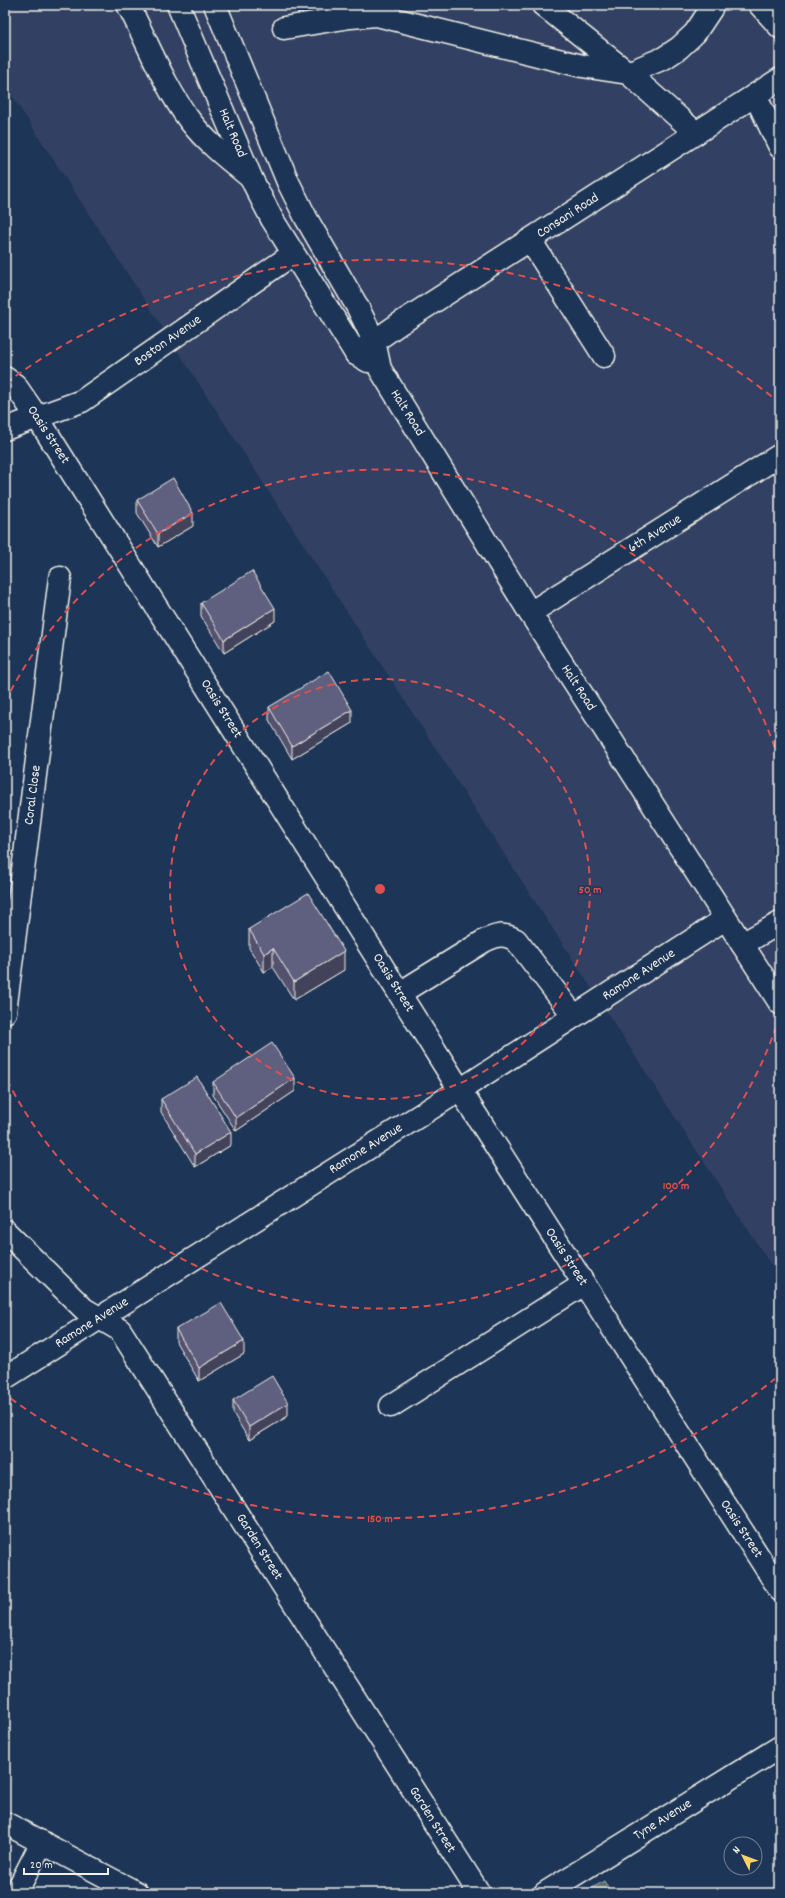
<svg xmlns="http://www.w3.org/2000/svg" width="785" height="1898" font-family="Dekko,sans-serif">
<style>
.built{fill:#314163}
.green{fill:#596e6a;stroke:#a6b0a9}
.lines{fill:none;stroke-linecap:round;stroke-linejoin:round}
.minor-casing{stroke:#f4f1e8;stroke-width:25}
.minor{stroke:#1d3557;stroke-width:22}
.wall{fill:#52516e;stroke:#f4f1e8}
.shaded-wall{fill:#42425a;stroke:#f4f1e8}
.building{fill:#5f5e80;stroke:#f4f1e8}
.ring{fill:none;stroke:#dc504e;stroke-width:2;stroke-dasharray:7 5}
.labels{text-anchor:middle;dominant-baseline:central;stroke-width:3;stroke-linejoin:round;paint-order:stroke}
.street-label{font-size:14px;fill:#f4f1e8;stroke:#1d3557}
.centre{fill:#dc504e;stroke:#1d3557;stroke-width:2}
.ring-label{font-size:12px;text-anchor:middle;font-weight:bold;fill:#dc504e;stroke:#1d3557;stroke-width:3;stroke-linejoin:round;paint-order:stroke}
</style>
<rect width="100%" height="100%" fill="#1d3557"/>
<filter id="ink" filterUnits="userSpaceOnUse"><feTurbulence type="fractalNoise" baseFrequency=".025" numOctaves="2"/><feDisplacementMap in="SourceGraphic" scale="8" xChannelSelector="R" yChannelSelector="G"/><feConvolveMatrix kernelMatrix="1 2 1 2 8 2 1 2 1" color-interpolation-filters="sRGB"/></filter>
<g filter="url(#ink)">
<polygon class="built" points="5,5 780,5 780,1279 5,85"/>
<polygon class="green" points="604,1881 612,1893 584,1893"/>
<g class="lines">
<defs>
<g id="minor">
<path d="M128,5c20,38 36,81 62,116 17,22 39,39 60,56"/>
<polyline points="178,5 252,180 272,219 356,354 368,361"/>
<polyline points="215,5 288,182 306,218 357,306 374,341 380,369 530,613 780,1003"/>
<polyline points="543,5 628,73 696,133"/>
<polyline points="760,5 780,27"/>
<polyline points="284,28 350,17 377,15 582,66 628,73 664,58 679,48 695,33 711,9 712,5"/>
<polyline points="755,95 780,147"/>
<polyline points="530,240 604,356"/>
<polyline points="356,354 399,324 780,79"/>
<polyline points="5,378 15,385 37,417 460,1090 780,1590"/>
<polyline points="5,429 82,401 293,254"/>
<polyline points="530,613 780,455"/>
<polyline points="742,944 780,923"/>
<path d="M400,993l84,-52c13,-6 19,-8 32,-1l58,76"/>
<polyline points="5,1012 60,578"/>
<polyline points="5,1231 84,1309 120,1330 479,1893"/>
<polyline points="5,1378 460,1090 725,919"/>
<polyline points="391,1406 584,1284"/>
<polyline points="5,1823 137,1893"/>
<polyline points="16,1893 42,1842"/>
<polyline points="545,1893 780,1747"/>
</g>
</defs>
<use href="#minor" class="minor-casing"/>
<use href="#minor" class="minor"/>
</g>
<g class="wall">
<polygon points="137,500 193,526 158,547 137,513"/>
<polygon points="201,603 275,621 224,653 201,616"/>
<polygon points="269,707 352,723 292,759 269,720"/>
<polygon points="249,929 344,970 294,1000 273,967 264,972 249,948"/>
<polygon points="213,1082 295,1091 236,1131 213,1095"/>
<polygon points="161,1099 231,1145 195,1167 161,1112"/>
<polygon points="176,1329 244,1354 199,1381 176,1342"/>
<polygon points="233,1400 288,1416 249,1440 233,1413"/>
</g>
<g class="shaded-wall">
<polygon points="193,513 193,526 158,547 158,534"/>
<polygon points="275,608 275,621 224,653 224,640"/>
<polygon points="352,710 352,723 292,759 292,746"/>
<polygon points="273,948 273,967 264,972 264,954"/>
<polygon points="344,951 344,970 294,1000 294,982"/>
<polygon points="295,1078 295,1091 236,1131 236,1118"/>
<polygon points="231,1132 231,1145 195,1167 195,1154"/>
<polygon points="244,1341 244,1354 199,1381 199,1368"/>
<polygon points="288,1403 288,1416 249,1440 249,1427"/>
</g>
<g class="building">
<polygon points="173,478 193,513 158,534 137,500"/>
<polygon points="252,571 275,608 224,640 201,603"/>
<polygon points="329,671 352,710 292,746 269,707"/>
<polygon points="308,893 344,951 294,982 273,948 264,954 249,929"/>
<polygon points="272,1043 295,1078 236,1118 213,1082"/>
<polygon points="197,1077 231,1132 195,1154 161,1099"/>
<polygon points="221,1303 244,1341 199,1368 176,1329"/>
<polygon points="272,1376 288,1403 249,1427 233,1400"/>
</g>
</g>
<g class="ring">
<circle cx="380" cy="889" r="210"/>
<path d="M780 1015A419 419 0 0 1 5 1076M5 702A419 419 0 0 1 780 763"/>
<path d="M776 1378A629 629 0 0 1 6 1395M6 383A629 629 0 0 1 776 400"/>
</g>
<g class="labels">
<g class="street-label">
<text transform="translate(232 133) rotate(67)">Halt Road</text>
<text transform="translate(568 216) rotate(-33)">Consani Road</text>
<text transform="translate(168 341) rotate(-35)">Boston Avenue</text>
<text transform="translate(407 413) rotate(58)">Halt Road</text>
<text transform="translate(48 435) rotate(57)">Oasis Street</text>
<text transform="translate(655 534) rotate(-32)">6th Avenue</text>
<text transform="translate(578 688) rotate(57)">Halt Road</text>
<text transform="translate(221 709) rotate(58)">Oasis Street</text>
<text transform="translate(33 795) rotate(-83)">Coral Close</text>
<text transform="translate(639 975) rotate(-33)">Ramone Avenue</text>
<text transform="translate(393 983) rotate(58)">Oasis Street</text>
<text transform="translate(366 1149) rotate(-32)">Ramone Avenue</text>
<text transform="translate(566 1257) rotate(57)">Oasis Street</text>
<text transform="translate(92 1323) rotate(-32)">Ramone Avenue</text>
<text transform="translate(741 1529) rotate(57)">Oasis Street</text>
<text transform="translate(259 1547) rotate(58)">Garden Street</text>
<text transform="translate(432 1820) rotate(58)">Garden Street</text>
<text transform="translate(663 1820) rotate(-32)">Tyne Avenue</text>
</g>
</g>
<circle cx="380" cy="889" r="6" class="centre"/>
<g class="ring-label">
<text x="590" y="893">50 m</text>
<text x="676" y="1189">100 m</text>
<text x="380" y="1522">150 m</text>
</g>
<rect width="785" height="1898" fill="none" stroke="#1d3557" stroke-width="20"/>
<rect x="10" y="10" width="765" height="1878" fill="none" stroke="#f4f1e8" stroke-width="1.5" filter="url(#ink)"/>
<g transform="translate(743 1856) rotate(312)"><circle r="19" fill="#1d3557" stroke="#738091"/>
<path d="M0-3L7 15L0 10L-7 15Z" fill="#ffd166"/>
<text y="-6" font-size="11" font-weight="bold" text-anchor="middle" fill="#f4f1e8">N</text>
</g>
<path d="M24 1868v6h84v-6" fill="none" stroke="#f4f1e8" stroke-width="2"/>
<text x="30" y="1868" font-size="12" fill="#f4f1e8" stroke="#1d3557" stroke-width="3" paint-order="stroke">20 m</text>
</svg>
